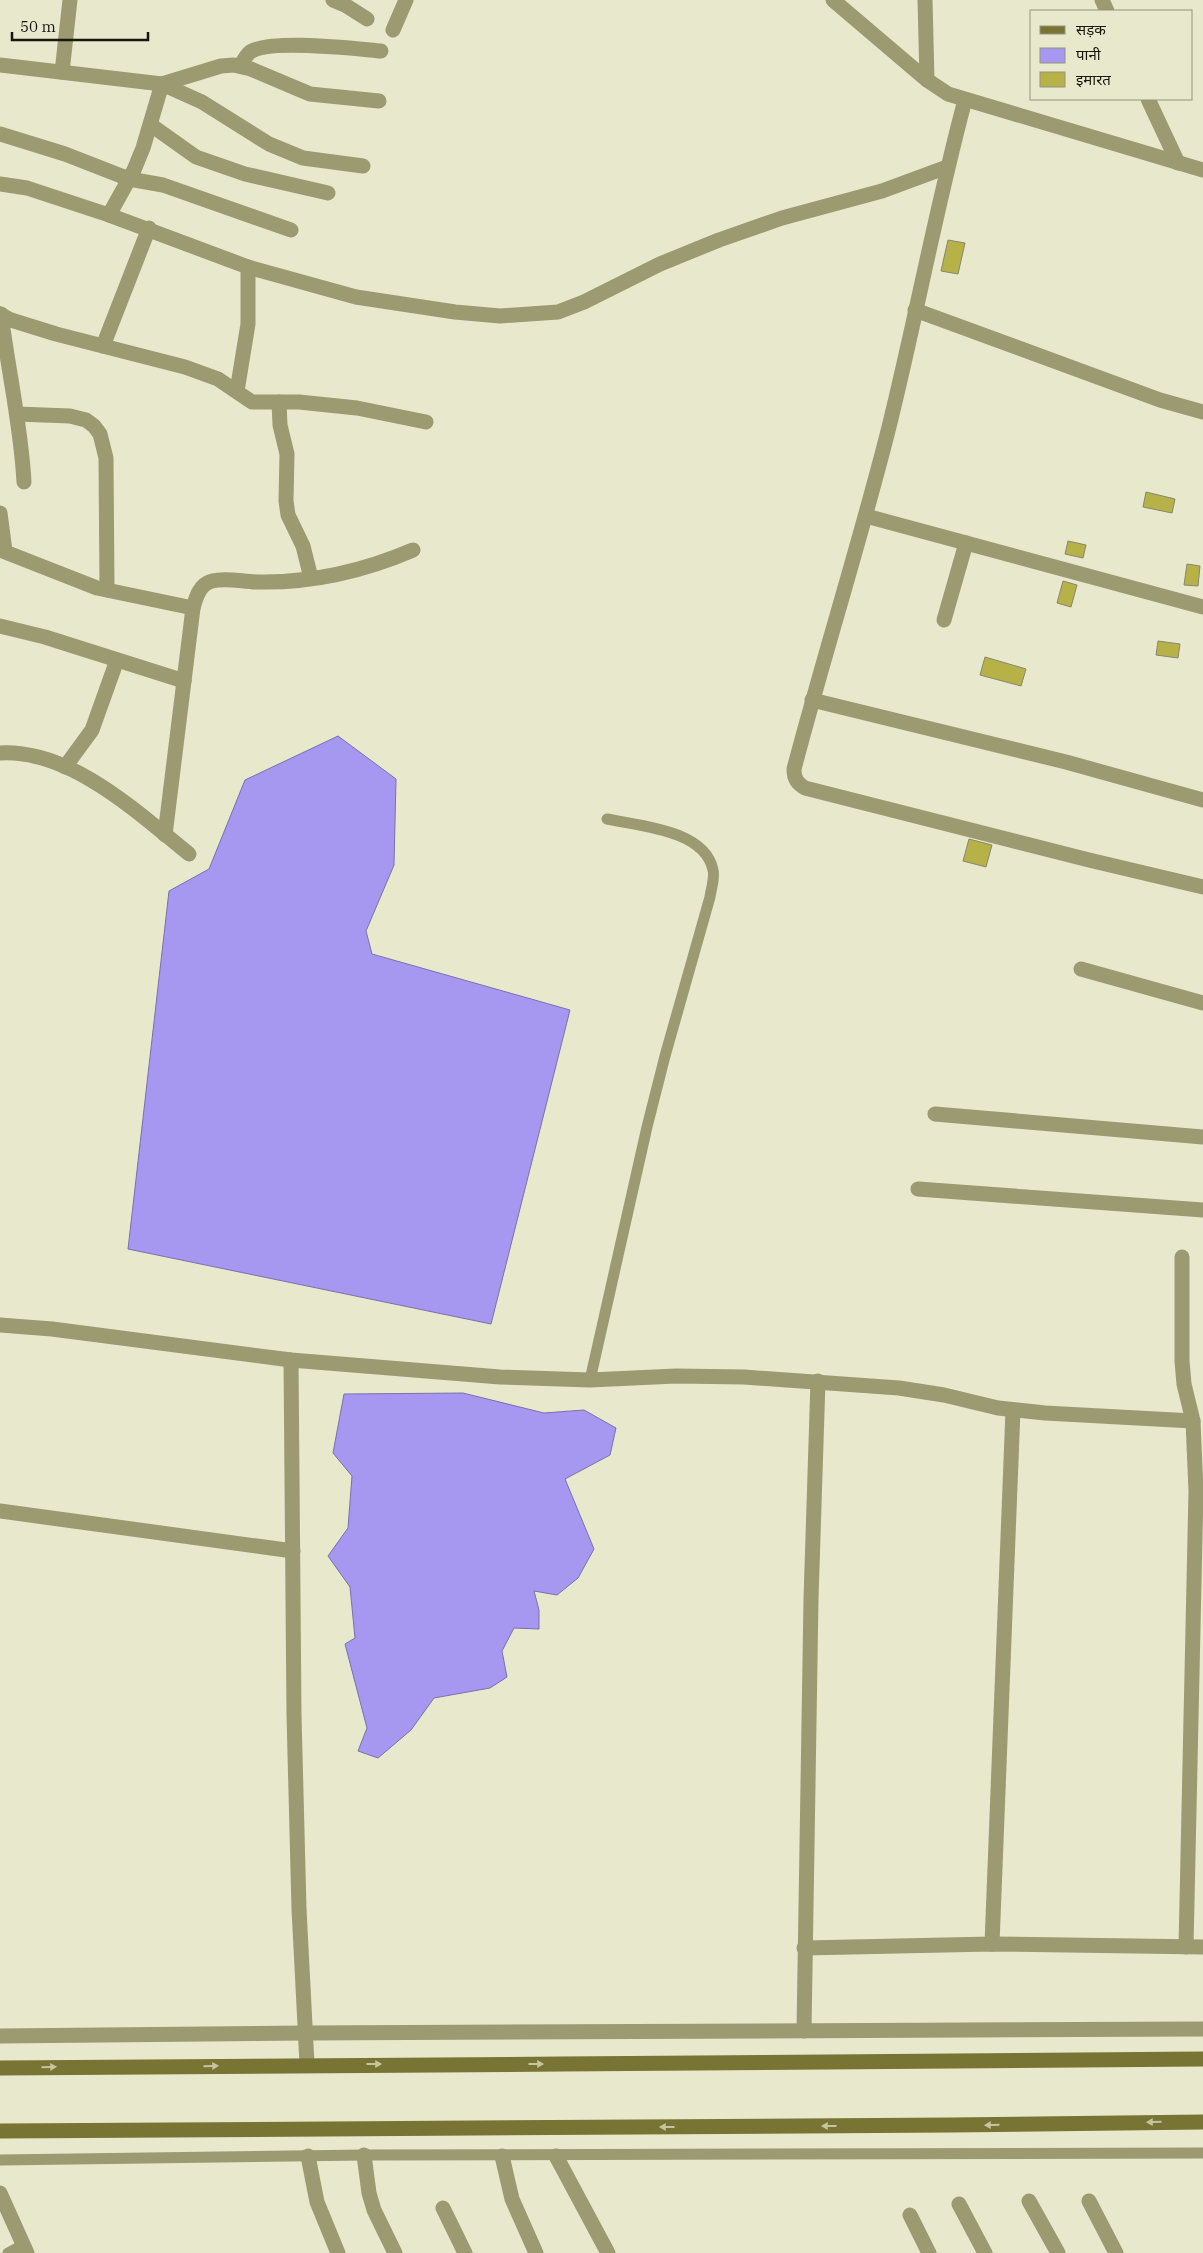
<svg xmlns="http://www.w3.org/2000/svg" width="1203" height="2253" font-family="'IBM Plex Serif','Noto Sans Devanagari',serif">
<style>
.water{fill:#a697f0;stroke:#7b70ac}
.building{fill:#b7b248;stroke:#87866e}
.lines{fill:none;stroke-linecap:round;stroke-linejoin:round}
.lane{stroke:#9b9a71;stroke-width:11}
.street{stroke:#9b9a71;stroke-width:15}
.secondary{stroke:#787434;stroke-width:15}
.oneway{fill:#c6c59f}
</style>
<rect width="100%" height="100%" fill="#e8e8cd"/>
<g class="water">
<polygon points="338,736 396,779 394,865 366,931 372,954 570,1010 491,1324 128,1249 169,891 209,869 245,780"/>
<polygon points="463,1393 544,1413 584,1410 616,1428 610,1455 565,1479 594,1549 578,1578 557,1595 534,1591 539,1610 539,1629 514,1628 502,1651 507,1677 490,1688 434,1698 411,1730 378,1758 358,1751 367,1728 345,1644 355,1638 350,1587 328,1556 348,1528 352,1476 333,1453 344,1394"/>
</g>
<g class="building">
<polygon points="948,240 965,243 958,274 941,271"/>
<polygon points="1146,492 1175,499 1172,513 1143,507"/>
<polygon points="1068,541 1086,545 1083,558 1065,554"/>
<polygon points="1187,564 1200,566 1198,586 1184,585"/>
<polygon points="1063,581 1077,585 1071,607 1057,603"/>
<polygon points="1158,641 1180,644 1178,658 1156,655"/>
<polygon points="985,657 1026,669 1021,686 980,675"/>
<polygon points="969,839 992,845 986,867 963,861"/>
</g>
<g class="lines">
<g class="lane">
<path d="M590,1380l57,-253 18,-71 45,-159c1,-8 5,-19 3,-27 -8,-40 -73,-44 -106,-51"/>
<polyline points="0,2160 364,2155 1203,2153"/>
<polyline points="8,2253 23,2245"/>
</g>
<g class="street">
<polyline points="333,0 345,5 367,19"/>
<polyline points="833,0 927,80 948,94 1203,170"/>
<polyline points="925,0 927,80"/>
<polyline points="1102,0 1107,11"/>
<polyline points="393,30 406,0"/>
<polyline points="0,65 162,84 221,66 234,65 251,69 310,94 379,101"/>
<path d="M240,66c3,-4 5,-9 9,-13 17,-15 108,-4 132,-2"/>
<polyline points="62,72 70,0"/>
<polyline points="1148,99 1178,163"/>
<path d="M965,100c-29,108 -49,218 -76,327 -29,115 -65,228 -95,342 0,10 3,14 11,19l284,72 114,27"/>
<polyline points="151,125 196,157 245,174 328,193"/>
<polyline points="0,134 65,154 129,179 163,185 291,230"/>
<polyline points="0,184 27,188 109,215 248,267 356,297 455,312 500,316 558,312 584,302 660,264 719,240 782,218 882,191 947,167"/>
<polyline points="109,215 134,170 143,148 162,84 202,102 269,144 303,158 363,166"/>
<polyline points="915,310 1160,400 1203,412"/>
<polyline points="0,314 11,320 56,334 185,367 218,379 252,402 299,402 357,408 426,422"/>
<path d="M1,314c7,56 20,111 23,168"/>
<polyline points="103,346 149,228"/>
<polyline points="237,391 248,324 248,267"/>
<polyline points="279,402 280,425 287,454 286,501 288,515 303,546 311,578"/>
<polyline points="17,414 70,416 86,420 94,426 100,434 106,458 107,590"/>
<polyline points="0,513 5,551"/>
<polyline points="866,516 1203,607"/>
<polyline points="0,550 97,588 193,608"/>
<polyline points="944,620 966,543"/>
<polyline points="0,626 45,637 184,681"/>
<polyline points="812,700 1066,762 1203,800"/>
<path d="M0,753c71,-4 138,60 189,101"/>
<polyline points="65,767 92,730 117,660"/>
<path d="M165,835l28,-227c3,-11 7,-24 19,-27 15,-4 31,1 46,1 54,1 106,-11 155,-32"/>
<polyline points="1081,969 1203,1003"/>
<polyline points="935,1114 1203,1137"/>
<polyline points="918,1189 1203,1210"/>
<polyline points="1182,1257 1182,1361 1184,1384 1193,1421 1196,1491 1186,1947"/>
<polyline points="0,1325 52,1329 291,1360 500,1377 590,1380 676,1376 744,1377 899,1388 944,1395 998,1408 1045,1413 1193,1421"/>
<polyline points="291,1360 294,1715 299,1909 307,2064"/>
<polyline points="0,1511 293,1551"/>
<polyline points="992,1944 1013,1410"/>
<polyline points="804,1948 992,1944 1203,1947"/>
<polyline points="804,2031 811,1599 818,1381"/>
<polyline points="0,2036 306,2033 1203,2029"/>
<polyline points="364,2155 369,2193 374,2210 395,2253"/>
<polyline points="308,2156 317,2202 338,2253"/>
<polyline points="502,2156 512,2199 536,2253"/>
<polyline points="556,2156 608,2253"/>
<polyline points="0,2193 27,2253"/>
<polyline points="1029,2201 1058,2253"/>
<polyline points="1089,2201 1116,2253"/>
<polyline points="959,2204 985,2253"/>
<polyline points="443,2208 465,2253"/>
<polyline points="910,2215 929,2253"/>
</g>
<g class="secondary">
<path d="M0,2068c401,-5 802,-3 1203,-9"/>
<polyline points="0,2131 951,2125 1203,2122"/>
</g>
</g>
<defs><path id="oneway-solid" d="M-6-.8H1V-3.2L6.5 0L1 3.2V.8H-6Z" transform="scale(1.25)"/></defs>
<g class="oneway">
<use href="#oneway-solid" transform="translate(374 2064)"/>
<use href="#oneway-solid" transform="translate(536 2064)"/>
<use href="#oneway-solid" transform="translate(211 2066) rotate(-1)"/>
<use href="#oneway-solid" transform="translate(49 2067) rotate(-1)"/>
<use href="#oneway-solid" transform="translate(1154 2122) rotate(179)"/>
<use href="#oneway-solid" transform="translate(992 2125) rotate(179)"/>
<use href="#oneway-solid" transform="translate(829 2126) rotate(180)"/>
<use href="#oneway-solid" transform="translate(667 2127) rotate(180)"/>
</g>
<rect x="1030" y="10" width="162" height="90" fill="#e8e8cd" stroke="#949480"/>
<rect x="1040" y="26" width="25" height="8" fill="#787434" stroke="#949480"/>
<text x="1076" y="35" font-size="15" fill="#17160d">सड़क</text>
<rect x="1040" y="48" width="25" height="15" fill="#a697f0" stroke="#949480"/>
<text x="1076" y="60" font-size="15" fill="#17160d">पानी</text>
<rect x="1040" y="72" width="25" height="15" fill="#b7b248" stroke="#949480"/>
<text x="1076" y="85" font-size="15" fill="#17160d">इमारत</text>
<path d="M12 32v8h136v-8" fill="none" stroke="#17160d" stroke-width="2.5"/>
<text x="20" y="32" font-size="15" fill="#17160d" stroke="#e8e8cd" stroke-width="4" paint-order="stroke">50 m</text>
</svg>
